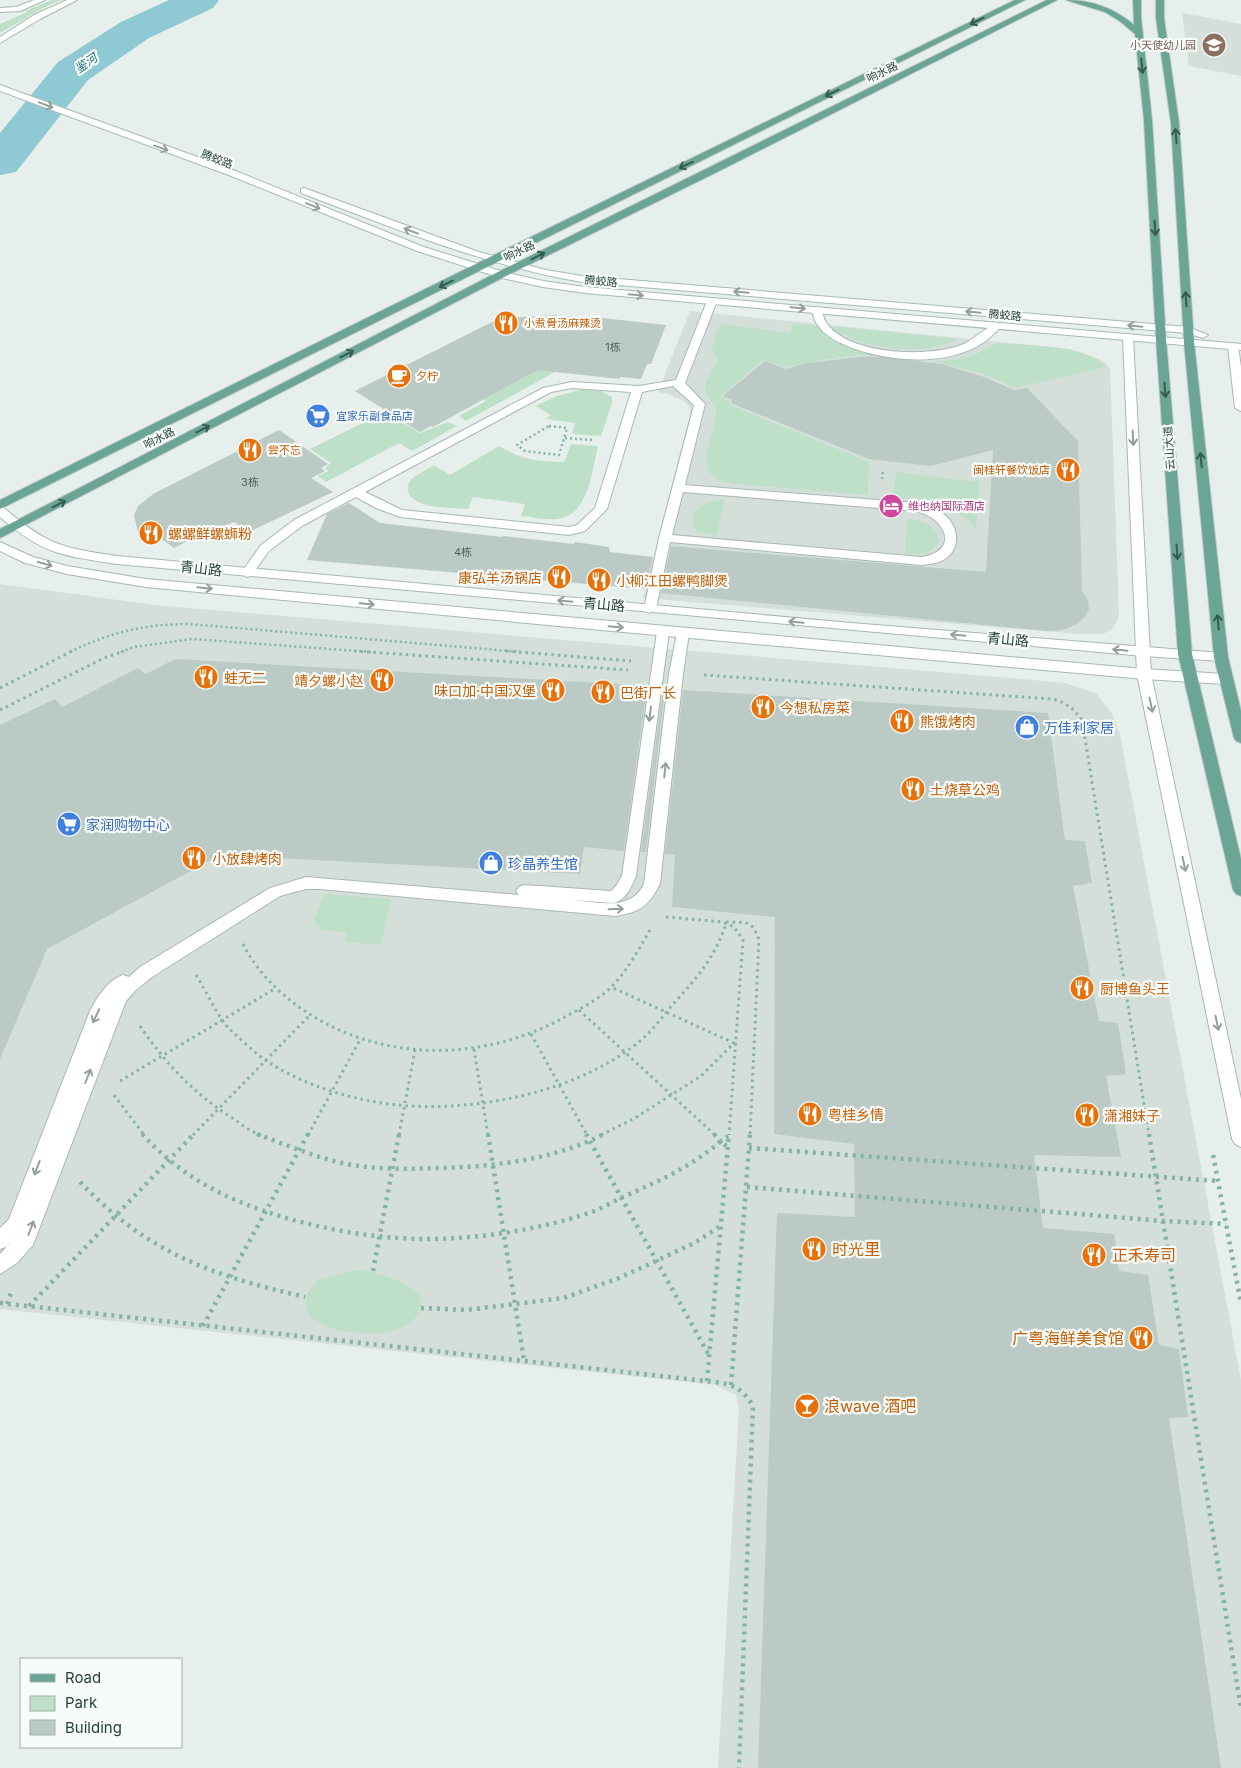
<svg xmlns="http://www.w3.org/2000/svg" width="1241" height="1768" font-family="Inter,'Noto Sans SC',sans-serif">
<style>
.built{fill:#d4dfda}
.green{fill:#bfe0c8}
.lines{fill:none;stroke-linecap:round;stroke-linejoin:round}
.river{fill:#8ec9d4;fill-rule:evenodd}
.building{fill:#bbcac4}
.service-casing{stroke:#a8b8b2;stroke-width:2}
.minor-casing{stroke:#a8b8b2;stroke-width:2}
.tertiary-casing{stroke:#a8b8b2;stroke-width:2}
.secondary-casing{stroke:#a4bbb3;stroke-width:2}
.primary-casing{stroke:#c2cac8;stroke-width:2}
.path-far2{stroke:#86b3a5;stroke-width:2.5;stroke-dasharray:2 3;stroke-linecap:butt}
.path-far1{stroke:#86b3a5;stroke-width:3;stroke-dasharray:2.5 4;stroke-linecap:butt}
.path{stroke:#86b3a5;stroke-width:4.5;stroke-dasharray:3 5;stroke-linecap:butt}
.service{fill:#fff;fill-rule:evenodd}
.minor{fill:#fff;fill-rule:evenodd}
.tertiary{fill:#fff;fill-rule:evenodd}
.secondary{fill:#fff;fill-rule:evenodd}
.primary{fill:#6aa596;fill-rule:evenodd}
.oneway{stroke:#365b51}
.oneway2{stroke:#92a09c}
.labels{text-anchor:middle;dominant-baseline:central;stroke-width:4.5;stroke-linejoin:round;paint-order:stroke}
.far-education-label{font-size:11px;fill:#785e54;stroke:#f7fbf9;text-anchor:end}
.far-street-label{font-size:11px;fill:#24423a;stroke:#f7fbf9}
.far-food-label{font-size:11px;fill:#c56008;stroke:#f7fbf9;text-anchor:start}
.number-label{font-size:11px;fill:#4a645c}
.far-shop-label{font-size:11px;fill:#366cbe;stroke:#f7fbf9;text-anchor:start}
.far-hotel-label{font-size:11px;fill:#b23c85;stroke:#f7fbf9;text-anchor:start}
.far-water-label{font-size:12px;font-style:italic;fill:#1c6f80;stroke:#f7fbf9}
.food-label{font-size:14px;fill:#c56008;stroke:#f7fbf9;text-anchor:start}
.street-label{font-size:14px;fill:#24423a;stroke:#f7fbf9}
.shop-label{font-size:14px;fill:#366cbe;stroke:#f7fbf9;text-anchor:start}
.near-food-label{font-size:16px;fill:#c56008;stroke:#f7fbf9;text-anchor:start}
</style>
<rect width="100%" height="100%" fill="#e6efeb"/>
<g class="built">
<polygon points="1182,13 1241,24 1241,76 1189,66"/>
<polygon points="690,311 1071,349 1103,361 1110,368 1119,615 1116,623 1112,629 1103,634 1079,634 643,598 690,414 690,408 685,402 669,394 658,392"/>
<polygon points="0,584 155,605 1044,681 1065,683 1096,693 1112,714 1120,734 1241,1380 1241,1768 718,1768 739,1408 736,1395 715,1385 0,1309"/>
</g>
<g class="green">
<polygon points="52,0 61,0 43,8 0,33 0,24 25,13 27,12 25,11"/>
<path d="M721,324l69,9 3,-9 22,1 23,16 38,15 -18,-1 -30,4 -43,8 -22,-7 -42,36 8,5 -1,3 141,58 -1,33 -142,-12c-35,-10 -12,-44 -10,-70 0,-9 -10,-15 -11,-24 0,-9 9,-20 13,-28l-6,-10 3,-15z"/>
<path d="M829,326l128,13c-32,19 -99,10 -128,-13z"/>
<path d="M997,343c29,3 90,1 109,24l-90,21 -33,-14 -49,-13c22,0 44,-5 63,-18z"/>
<polygon points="545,362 557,371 466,421 459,416 486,401 481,398"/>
<polygon points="584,389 601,391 612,397 612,403 601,436 572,434 575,423 545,419 551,415 535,406 557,396"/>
<polygon points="395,407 405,417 399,420 420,433 448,422 457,426 412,451 399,443 326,482 318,476 328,471 325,468 331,463 310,449"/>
<path d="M571,444l27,2c-6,24 -9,71 -42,73 -11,1 -24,-2 -35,-3l4,-12 -52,-7 -5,12c-15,-1 -56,0 -60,-18 -1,-4 0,-8 3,-11 6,-6 15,-10 23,-15l16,10 49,-29c25,15 37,15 65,16z"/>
<path d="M896,472l72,9h11l-3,48c-16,-23 -58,-28 -83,-32z"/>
<path d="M724,500l-7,36 -20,-5c-14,-21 8,-30 27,-31z"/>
<path d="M907,518c46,7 38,41 -2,36z"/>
<polygon points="324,894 391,899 381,945 345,942 346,933 322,930 314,920"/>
<path d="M355,1270c25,2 44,9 65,24 0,5 2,11 0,16 -12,28 -58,25 -82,20 -10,-2 -20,-9 -29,-14l-4,-19 13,-17z"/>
</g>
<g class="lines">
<polygon class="river" points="169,0 219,0 213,8 149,38 88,80 16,172 0,175 0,133 58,62 121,22"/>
</g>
<g class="building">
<polygon points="556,315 592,319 593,317 666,325 651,364 647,364 641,379 620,377 620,379 537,370 433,427 431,426 420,432 355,391 490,323 505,318"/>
<polygon points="859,357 881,357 942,364 984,377 1014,390 1027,388 1078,441 1082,591 1088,600 1089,609 1084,618 1075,625 1062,630 1047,631 661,593 671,546 986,572 993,450 931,466 869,459 731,403 732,400 723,396 765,361 785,369 808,363"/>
<polygon points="279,430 328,464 321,468 325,471 311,478 333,492 249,532 234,522 222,527 219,525 174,548 159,537 140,541 134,515 138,506 153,494"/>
<polygon points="349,503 380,523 502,537 503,536 574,544 575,542 609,547 610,552 653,557 646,589 307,560 327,514"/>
<polygon points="175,659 635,685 635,687 647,688 624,851 584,847 580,874 220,855 47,949 0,1059 0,725 55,699 62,707 138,668 146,674"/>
<polygon points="663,689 665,689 646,852 641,852"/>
<polygon points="683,690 1048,713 1065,840 1085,841 1092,883 1073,886 1099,1021 1118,1023 1126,1074 1106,1076 1121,1157 1034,1155 1043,1228 1114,1234 1119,1271 1148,1275 1159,1345 1179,1349 1188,1417 1169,1418 1221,1768 758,1768 777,1213 855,1217 854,1144 774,1134 775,917 672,907 675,855 665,854"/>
</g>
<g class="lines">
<defs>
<g id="service">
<polygon points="34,0 45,0 20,11 0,12 0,8 16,7"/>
<path d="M712,298l5,3 -32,82 20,21 -20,81 231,18c9,3 18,4 26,10 18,12 20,39 -1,48 -6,3 -14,3 -20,4l-251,-23 -14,67 -6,4 -4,-1 -2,-3 15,-71 35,-133 -21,-19 -31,6 -35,117 -22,22 -16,4 -169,-18 -24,-9 -20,-11 -54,29 -33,25 -18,25 -4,1 -6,-4 20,-28 33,-25 249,-132 29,-6 67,4 37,-6 31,-79zM572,388l59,4 -36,116 -18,17 -8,2 -167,-17 -37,-18 186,-100zM683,492l233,19c31,8 44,40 5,46l-249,-22z"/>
<path d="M817,307l4,1c2,4 2,10 5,14 21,34 106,36 138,22 10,-5 28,-22 36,-20l1,2c-32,42 -102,38 -146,23 -14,-5 -30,-12 -38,-25 -3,-4 -4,-9 -5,-14z"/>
<path d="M663,628l6,4 -33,244c-5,11 -9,23 -22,27l-42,-3c26,2 58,12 72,-16l25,-210 8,-41 6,-4 6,4 -6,41 -23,210c-12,23 -20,28 -45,32l-295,-27h-14l-26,7 -128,81 -16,13 -10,11 -93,244 -16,18 -17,11v-20l21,-23 -15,16 -6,2v-21l9,-9 81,-208c7,-14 18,-31 33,-36l6,2 11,-10 130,-79 36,-11 213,18 -3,-4 3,-4 5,-2 87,6 5,-5 6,-10 35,-244z"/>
</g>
<g id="minor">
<polygon points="67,0 77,0 40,19 0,43 0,37 34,15"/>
<polygon points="1128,334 1133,337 1151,674 1241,1099 1241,1147 1235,1144 1232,1139 1137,674 1123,337"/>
<polygon points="1233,343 1238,346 1241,367 1241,411 1235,408 1228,346"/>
</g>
<g id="tertiary">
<path d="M0,507l4,1c43,37 58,40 113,48l734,67 370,30 5,1 2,3 -2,3 -5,1 -78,-5 -1026,-92c-54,-8 -75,-10 -117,-47z"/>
<polygon points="0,542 33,557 67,566 146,579 1144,669 1225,674 1230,676 1232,679 1230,682 1225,684 1144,679 612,631 146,587 67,574 25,563 0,551"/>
</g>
<g id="secondary">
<polygon points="0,85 233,170 424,247 504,272 543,281 585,287 1241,344 1241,350 585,293 543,287 498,277 417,251 226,174 0,91"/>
<path d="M304,188l175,64 67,18 36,6 606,51 20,8 -5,3 -16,-5 -605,-51c-98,-17 -189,-54 -281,-89v-4z"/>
</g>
<g id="primary">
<polygon points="1015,0 1025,0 0,509 0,500 490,257"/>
<polygon points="1047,0 1057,0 717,172 504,277 0,538 0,529 496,273"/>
<path d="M1066,0c26,0 48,8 68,25l-1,-25h8v17l11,103 14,219 26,315 49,205v37l-5,-2 -3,-4 -55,-236 -22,-315 -12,-219 -9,-86 -14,-12 -16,-10z"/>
<polygon points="1156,0 1164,0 1164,18 1179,123 1194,342 1228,657 1241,711 1241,743 1236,741 1234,738 1214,657 1184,342 1171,123 1156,18"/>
</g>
</defs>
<use href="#service" class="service-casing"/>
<use href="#minor" class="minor-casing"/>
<use href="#tertiary" class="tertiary-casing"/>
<use href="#secondary" class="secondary-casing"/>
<use href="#primary" class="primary-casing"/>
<g class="path-far2">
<polygon points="549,426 567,428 559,455 525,451 517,445"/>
<polyline points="565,438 592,440"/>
<polyline points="882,479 883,470"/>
<path d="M70,652c41,-20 75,-28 120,-28l331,28"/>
<polyline points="121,652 134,647 192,639 372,652"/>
</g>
<g class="path-far1">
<polyline points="354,651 628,670"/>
<polyline points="506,651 631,661"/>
<path d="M704,675l348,24c14,3 22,10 30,21l67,415"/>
<polyline points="0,688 72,651"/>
<polyline points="0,710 104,658 124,651"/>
<polyline points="666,917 723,922 734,927 743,940 729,1135"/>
<path d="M726,922c20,1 26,-3 33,18l-9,195"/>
<path d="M243,944c12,24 31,44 52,60 77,58 182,60 266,15 15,-8 31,-16 45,-27 19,-17 32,-41 44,-62"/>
<path d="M196,975c10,16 18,34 29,49 8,9 32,31 43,38 30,19 66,32 102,39 82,16 193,-3 261,-53 18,-12 30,-30 44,-46 22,-24 42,-48 51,-79"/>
<polyline points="579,1010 715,1135"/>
<path d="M140,1026c26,38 54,68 94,93 8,6 17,13 27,16"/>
<polyline points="531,1034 587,1135"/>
<polyline points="474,1049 488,1135"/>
<polyline points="120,1081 276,988"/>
<polyline points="114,1095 144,1135"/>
<polyline points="193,1135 310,1015"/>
<polyline points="308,1135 361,1038"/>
<polyline points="399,1135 415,1050"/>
<polyline points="601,1135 635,1118 701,1076 734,1043 611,987"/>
</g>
<g class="path">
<path d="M142,1134c16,17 33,32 52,44 59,39 161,61 231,61 55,0 112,-9 164,-26 12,-4 23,-11 34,-16 36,-16 68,-30 98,-56l6,6"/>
<path d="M257,1134c29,11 60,24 90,30 32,6 63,5 95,4 55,-2 111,-8 162,-34"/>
<polyline points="488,1134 524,1361"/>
<polyline points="586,1134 710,1357"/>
<polyline points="714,1134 721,1141 728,1136"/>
<polyline points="1149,1134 1241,1709"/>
<polyline points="749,1148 1218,1181"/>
<polyline points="1213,1155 1241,1303"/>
<path d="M80,1182c69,72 131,93 225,115"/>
<polyline points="747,1187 1163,1221 1226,1224"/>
<polyline points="373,1271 399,1134"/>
<path d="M0,1303l715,79c18,2 29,8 38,24l-14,362"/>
<polyline points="7,1304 11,1293"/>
<polyline points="29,1306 194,1134"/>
<polyline points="421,1308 466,1310 564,1298 619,1278 656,1261 696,1242 722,1225"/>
<polyline points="203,1326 308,1134"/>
<polyline points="707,1381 729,1134"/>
<polyline points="731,1385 750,1134"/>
</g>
<use href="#service" class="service"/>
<use href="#minor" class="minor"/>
<use href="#tertiary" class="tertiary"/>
<use href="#secondary" class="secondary"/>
<use href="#primary" class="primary"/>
</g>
<defs><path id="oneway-shaft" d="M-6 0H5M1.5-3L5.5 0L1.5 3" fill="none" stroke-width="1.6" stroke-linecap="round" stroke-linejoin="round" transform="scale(1.25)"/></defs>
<g class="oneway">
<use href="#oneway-shaft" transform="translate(977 21) rotate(154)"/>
<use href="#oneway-shaft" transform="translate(1142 66) rotate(84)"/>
<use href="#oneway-shaft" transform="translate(832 93) rotate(154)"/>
<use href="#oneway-shaft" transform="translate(1176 136) rotate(-94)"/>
<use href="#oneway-shaft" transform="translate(686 165) rotate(155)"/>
<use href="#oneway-shaft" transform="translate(1155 228) rotate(86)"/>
<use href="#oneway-shaft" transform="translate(538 256) rotate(-26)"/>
<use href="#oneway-shaft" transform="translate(446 284) rotate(154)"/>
<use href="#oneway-shaft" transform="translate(1186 299) rotate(-94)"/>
<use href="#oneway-shaft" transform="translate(347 354) rotate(-27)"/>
<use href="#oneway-shaft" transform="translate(1165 390) rotate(86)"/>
<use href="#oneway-shaft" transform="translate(203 429) rotate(-27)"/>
<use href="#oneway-shaft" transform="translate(1201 460) rotate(-96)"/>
<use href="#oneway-shaft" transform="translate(59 504) rotate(-27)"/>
<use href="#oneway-shaft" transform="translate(1177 552) rotate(86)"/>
<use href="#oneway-shaft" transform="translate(1218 622) rotate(-96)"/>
</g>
<g class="oneway2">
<use href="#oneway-shaft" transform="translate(46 105) rotate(21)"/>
<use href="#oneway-shaft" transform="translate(161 148) rotate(20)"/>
<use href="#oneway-shaft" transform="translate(313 206) rotate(22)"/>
<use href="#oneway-shaft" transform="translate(411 231) rotate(-159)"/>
<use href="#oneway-shaft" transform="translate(741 292) rotate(-175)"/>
<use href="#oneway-shaft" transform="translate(636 295) rotate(5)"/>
<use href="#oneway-shaft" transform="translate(798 308) rotate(5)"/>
<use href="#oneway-shaft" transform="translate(973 312) rotate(-175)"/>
<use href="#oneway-shaft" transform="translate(1135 326) rotate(-175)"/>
<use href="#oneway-shaft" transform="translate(1133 438) rotate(87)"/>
<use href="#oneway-shaft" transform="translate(45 564) rotate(15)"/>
<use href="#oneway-shaft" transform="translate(205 588) rotate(6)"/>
<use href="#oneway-shaft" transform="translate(565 601) rotate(-175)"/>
<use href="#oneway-shaft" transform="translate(367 604) rotate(5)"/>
<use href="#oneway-shaft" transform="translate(796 622) rotate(-175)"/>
<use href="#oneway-shaft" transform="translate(616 627) rotate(5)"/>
<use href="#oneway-shaft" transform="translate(958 635) rotate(-175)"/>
<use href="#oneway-shaft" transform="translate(1120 650) rotate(-174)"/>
<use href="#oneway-shaft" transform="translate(1151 705) rotate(78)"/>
<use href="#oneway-shaft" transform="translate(650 714) rotate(97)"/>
<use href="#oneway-shaft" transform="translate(665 770) rotate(-84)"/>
<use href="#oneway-shaft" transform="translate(1184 864) rotate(78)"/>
<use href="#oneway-shaft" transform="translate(616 909) rotate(-2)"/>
<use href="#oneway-shaft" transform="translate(96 1016) rotate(115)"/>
<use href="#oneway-shaft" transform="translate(1217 1023) rotate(78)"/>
<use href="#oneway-shaft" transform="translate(88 1076) rotate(-69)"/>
<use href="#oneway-shaft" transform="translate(37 1168) rotate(111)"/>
<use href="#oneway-shaft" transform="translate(31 1228) rotate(-69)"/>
</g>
<defs>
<symbol id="school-disc" viewBox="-11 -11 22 22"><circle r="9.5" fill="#8d6e63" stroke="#f7fbf9"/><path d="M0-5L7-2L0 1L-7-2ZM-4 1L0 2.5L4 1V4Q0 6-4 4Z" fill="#fff"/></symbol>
<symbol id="restaurant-disc" viewBox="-11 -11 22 22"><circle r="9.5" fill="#e8710a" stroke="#f7fbf9"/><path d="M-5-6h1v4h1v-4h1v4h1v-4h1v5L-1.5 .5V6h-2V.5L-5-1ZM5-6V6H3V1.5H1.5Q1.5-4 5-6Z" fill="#fff"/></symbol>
<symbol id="cafe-disc" viewBox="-11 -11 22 22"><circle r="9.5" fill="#e8710a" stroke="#f7fbf9"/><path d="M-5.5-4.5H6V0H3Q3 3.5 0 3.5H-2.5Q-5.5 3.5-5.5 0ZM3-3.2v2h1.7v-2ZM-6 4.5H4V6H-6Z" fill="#fff"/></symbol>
<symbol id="supermarket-disc" viewBox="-11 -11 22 22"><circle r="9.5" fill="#3f7fe0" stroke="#f7fbf9"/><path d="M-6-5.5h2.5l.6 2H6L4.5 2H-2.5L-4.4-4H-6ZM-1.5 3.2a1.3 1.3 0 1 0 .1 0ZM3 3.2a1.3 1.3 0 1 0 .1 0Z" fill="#fff"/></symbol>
<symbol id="hotel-disc" viewBox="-11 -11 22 22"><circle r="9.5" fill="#d1479c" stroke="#f7fbf9"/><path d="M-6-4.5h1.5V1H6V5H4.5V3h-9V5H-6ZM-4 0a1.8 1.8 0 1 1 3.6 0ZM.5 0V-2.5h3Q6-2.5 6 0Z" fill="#fff"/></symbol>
<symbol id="shop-disc" viewBox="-11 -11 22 22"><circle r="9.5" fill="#3f7fe0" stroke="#f7fbf9"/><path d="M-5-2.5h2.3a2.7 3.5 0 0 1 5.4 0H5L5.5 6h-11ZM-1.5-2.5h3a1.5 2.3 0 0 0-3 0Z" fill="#fff"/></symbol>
<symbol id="bar-disc" viewBox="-11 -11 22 22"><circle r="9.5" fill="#e8710a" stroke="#f7fbf9"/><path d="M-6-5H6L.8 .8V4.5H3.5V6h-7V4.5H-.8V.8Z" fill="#fff"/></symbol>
</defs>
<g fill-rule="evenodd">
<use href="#school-disc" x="1200" y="31" width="28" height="28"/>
<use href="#restaurant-disc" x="492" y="309" width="28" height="28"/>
<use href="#cafe-disc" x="385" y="362" width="28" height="28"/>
<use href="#supermarket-disc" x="304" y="402" width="28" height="28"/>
<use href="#restaurant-disc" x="236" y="436" width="28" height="28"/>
<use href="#restaurant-disc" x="1054" y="456" width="28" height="28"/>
<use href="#hotel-disc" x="877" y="492" width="28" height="28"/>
<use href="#restaurant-disc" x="137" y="519" width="28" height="28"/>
<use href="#restaurant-disc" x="545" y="563" width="28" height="28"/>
<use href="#restaurant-disc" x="585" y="566" width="28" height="28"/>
<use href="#restaurant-disc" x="192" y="663" width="28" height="28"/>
<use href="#restaurant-disc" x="368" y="666" width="28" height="28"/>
<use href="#restaurant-disc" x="539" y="676" width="28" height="28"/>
<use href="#restaurant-disc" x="589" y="678" width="28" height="28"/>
<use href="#restaurant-disc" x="749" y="693" width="28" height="28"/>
<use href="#restaurant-disc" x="888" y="707" width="28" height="28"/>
<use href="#shop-disc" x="1013" y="713" width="28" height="28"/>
<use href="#restaurant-disc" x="899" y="775" width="28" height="28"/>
<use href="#supermarket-disc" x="55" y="810" width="28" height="28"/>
<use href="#restaurant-disc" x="180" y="844" width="28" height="28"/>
<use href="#shop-disc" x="477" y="849" width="28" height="28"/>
<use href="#restaurant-disc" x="1068" y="974" width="28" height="28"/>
<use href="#restaurant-disc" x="796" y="1100" width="28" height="28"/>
<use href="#restaurant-disc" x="1073" y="1101" width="28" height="28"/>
<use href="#restaurant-disc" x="800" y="1235" width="28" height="28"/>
<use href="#restaurant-disc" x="1080" y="1241" width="28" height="28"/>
<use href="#restaurant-disc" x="1127" y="1324" width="28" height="28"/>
<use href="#bar-disc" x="793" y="1392" width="28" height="28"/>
</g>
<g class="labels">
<g class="far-education-label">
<text x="1196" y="45">小天使幼儿园</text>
</g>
<g class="far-street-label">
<text transform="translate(882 72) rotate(-26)">响水路</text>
<text transform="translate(217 159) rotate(21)">腾蛟路</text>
<text transform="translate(519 251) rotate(-26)">响水路</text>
<text transform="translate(601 281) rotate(5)">腾蛟路</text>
<text transform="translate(1005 315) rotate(5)">腾蛟路</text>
<text transform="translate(159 438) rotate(-27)">响水路</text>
<text transform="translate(1169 448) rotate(-94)">云山大道</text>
</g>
<g class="far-food-label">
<text x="524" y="323">小煮骨汤麻辣烫</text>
<text x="416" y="376">夕柠</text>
<text x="268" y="450">尝不忘</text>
<text x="1050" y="470" text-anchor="end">闽桂轩餐饮饭店</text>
</g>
<g class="number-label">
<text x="613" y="347">1栋</text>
<text x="250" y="482">3栋</text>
<text x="463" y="552">4栋</text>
</g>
<g class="far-shop-label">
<text x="336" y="416">宜家乐副食品店</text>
</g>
<g class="far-hotel-label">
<text x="908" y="506">维也纳国际酒店</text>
</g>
<g class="far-water-label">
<text transform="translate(86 63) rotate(-35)">鉴河</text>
</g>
<g class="food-label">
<text x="168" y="533">螺螺鲜螺蛳粉</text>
<text x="542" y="577" text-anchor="end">康弘羊汤锅店</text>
<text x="616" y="580">小柳江田螺鸭脚煲</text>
<text x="224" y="677">蛙无二</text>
<text x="364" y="680" text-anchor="end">靖夕螺小赵</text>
<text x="536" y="690" text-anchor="end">味口加·中国汉堡</text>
<text x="620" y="692">巴街厂长</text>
<text x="780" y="707">今想私房菜</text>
<text x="920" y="721">熊饿烤肉</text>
<text x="930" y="789">土烧草公鸡</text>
<text x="212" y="858">小放肆烤肉</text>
<text x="1100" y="988">厨博鱼头王</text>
<text x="828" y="1114">粤桂乡情</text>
<text x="1104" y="1115">潇湘妹子</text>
</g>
<g class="street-label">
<text transform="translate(201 568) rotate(6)">青山路</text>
<text transform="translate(604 604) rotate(5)">青山路</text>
<text transform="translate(1008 639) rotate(5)">青山路</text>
</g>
<g class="shop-label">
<text x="1044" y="727">万佳利家居</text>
<text x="86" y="824">家润购物中心</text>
<text x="508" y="863">珍晶养生馆</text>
</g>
<g class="near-food-label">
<text x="832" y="1249">时光里</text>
<text x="1112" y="1255">正禾寿司</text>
<text x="1124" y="1338" text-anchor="end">广粤海鲜美食馆</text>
<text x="824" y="1406">浪wave 酒吧</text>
</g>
</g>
<rect x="20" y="1658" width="162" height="90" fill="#f7fbf9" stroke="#a3b1ad"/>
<rect x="30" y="1674" width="25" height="8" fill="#6aa596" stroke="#a3b1ad"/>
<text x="65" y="1683" font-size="15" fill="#24423a">Road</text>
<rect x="30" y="1696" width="25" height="15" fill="#bfe0c8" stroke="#a3b1ad"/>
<text x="65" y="1708" font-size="15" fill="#24423a">Park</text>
<rect x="30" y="1720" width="25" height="15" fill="#bbcac4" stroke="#a3b1ad"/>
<text x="65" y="1733" font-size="15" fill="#24423a">Building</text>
</svg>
